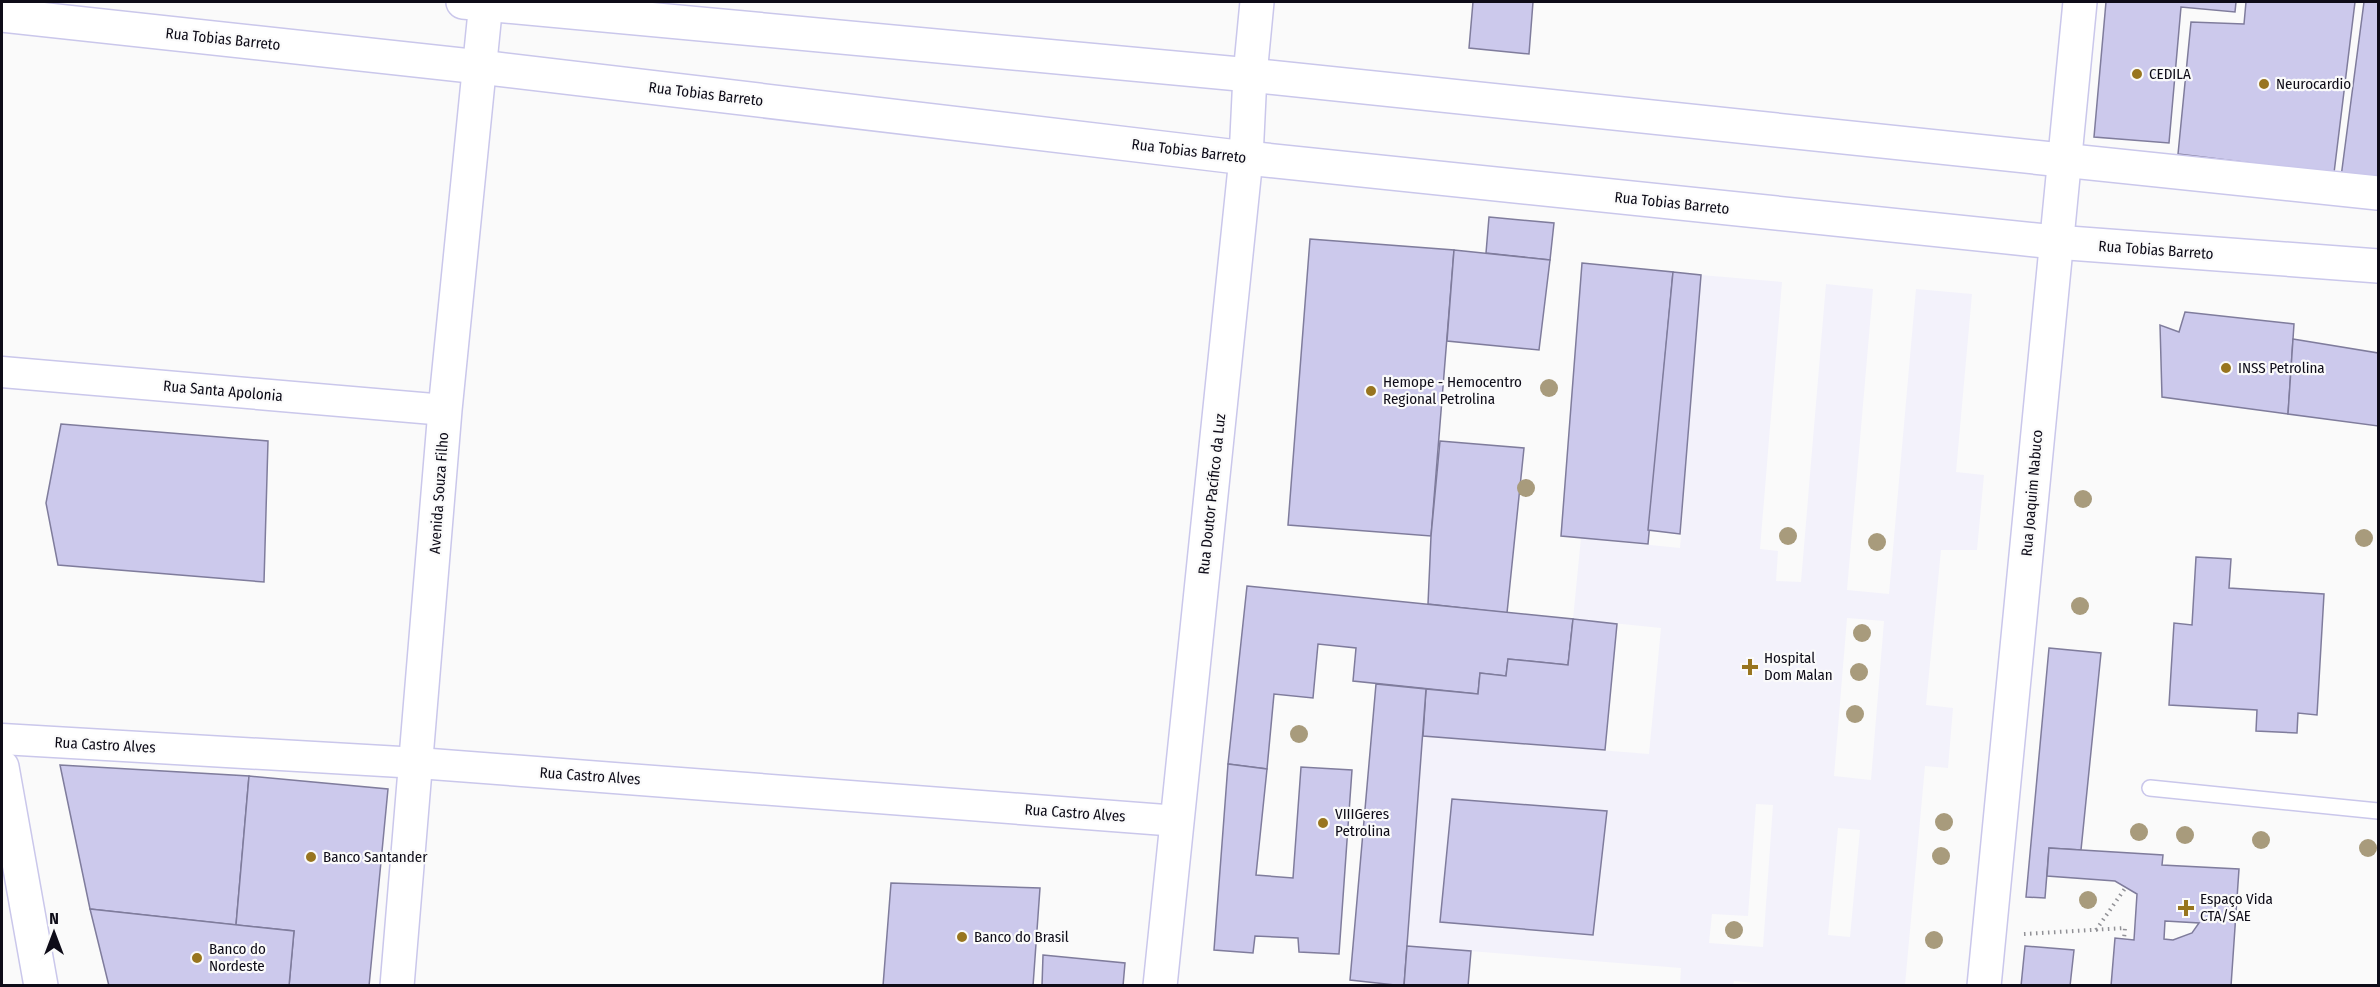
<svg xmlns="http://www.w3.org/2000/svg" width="2380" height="987" font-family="'Fira Sans Condensed',sans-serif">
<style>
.built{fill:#f3f2fb;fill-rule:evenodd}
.building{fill:#ccc9ec;stroke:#7f7c9c;stroke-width:1.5;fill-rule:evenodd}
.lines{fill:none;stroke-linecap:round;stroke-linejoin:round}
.service-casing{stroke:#cac7eb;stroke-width:18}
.minor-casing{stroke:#cac7eb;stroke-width:33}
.tertiary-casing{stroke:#cac7eb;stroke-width:36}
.secondary-casing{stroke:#cac7eb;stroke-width:36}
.path{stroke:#919196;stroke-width:4;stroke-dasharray:1.5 4.5;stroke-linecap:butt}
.service{stroke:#fff;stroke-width:15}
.minor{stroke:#fff;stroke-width:30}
.tertiary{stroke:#fff;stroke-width:33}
.secondary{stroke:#fff;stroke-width:33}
.tree{fill:#a89b7c}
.poi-dot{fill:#98751f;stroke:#fafafa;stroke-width:2}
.labels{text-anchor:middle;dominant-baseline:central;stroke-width:4.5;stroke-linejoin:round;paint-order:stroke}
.street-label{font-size:15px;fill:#0e0c18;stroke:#fafafa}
.poi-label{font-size:15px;fill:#0e0c18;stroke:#fafafa;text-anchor:start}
</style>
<rect width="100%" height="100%" fill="#fafafa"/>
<path class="built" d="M1701,275l81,7 -22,267 18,2 -2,30 25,1 25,-298 47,5 -26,301 42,4 27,-305 56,5 -16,178 28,3 -7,75h-36l-15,155 27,3 -5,60 -23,-2 -20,219 -120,1 -51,-5 -1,4h-53l1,-17 -274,-22 16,-210 226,18 12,-126 -88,-9 8,-81 99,10zM1847,618l37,3 -13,159 -37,-4zM1756,804l17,1 -10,142 -54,-4 3,-29 36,2zM1838,828l22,2 -10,107 -22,-2z"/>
<g class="building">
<polygon points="1473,2 1533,2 1529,54 1469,48"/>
<polygon points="2106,2 2236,2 2235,12 2181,7 2169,143 2094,137"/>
<polygon points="2246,2 2355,2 2334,173 2178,154 2191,22 2244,24"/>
<polygon points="2364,2 2378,2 2378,181 2341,177"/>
<polygon points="1489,217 1554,223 1550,260 1486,253"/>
<polygon points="1310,239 1454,250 1431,536 1288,525"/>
<polygon points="1454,250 1550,260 1539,350 1447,341"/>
<polygon points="1582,263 1673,272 1648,544 1561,536"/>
<polygon points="1673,272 1701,275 1680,534 1648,530"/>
<polygon points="2185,312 2294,324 2288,414 2162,397 2160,325 2179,332"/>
<polygon points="2293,339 2378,353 2378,426 2288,414"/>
<polygon points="61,424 268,441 264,582 58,565 46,503"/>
<polygon points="1440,441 1524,448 1507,613 1428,604 1431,536"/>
<polygon points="2196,557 2231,559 2229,588 2324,594 2317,715 2298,713 2297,733 2256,731 2257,710 2169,705 2174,623 2192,625"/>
<polygon points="1247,586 1573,619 1568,665 1508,659 1506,676 1480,673 1478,694 1353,681 1356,648 1318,644 1313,698 1274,694 1267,769 1228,764"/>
<polygon points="1573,619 1617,624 1605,750 1423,736 1426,689 1478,694 1480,673 1506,676 1508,659 1568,665"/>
<polygon points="2049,648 2101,653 2081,850 2049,848 2045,898 2026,897"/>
<polygon points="1376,684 1426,689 1404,986 1350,980"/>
<polygon points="1228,764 1267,769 1256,875 1293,878 1301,767 1352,770 1339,954 1299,952 1298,938 1255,936 1253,953 1214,950"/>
<polygon points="60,765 249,776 236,925 90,909"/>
<polygon points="249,776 388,789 369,986 289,986 294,931 236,925"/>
<polygon points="1452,799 1607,811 1593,935 1440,922"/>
<path d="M2049,848l114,7 -1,10 77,4 -8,117h-120l4,-48 19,2 3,-46 -22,-13 -68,-5zM2165,921l34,2 -7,10 -19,7 -9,-1z"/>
<polygon points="891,883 1040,888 1033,986 883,986"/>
<polygon points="90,909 294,931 289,986 109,986"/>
<polygon points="1407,946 1471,951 1468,986 1404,986"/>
<polygon points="2025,946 2074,950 2070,986 2021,986"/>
<polygon points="1043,955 1125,963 1123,986 1042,986"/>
</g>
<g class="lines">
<defs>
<polyline id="service" points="2150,788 2378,811"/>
<g id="minor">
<polyline points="2,372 445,410"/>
<polyline points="2,739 418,763 1178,821"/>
</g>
<g id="tertiary">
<polyline points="463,2 1250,75 2378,193"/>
<polyline points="2,15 480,67 1246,158 2055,242 2378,266"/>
<polyline points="1160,986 1246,158 1250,75 1257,2"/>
</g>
<g id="secondary">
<polyline points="2,767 41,986"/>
<polyline points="397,986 445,410 486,2"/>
<polyline points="1984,986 2080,2"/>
</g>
</defs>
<use href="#service" class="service-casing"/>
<use href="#minor" class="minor-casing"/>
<use href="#tertiary" class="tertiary-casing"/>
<use href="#secondary" class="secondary-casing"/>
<g class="path">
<polyline points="2096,930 2126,887"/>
<polyline points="2024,934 2125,928 2124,939"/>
</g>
<use href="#service" class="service"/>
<use href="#minor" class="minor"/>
<use href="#tertiary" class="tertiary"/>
<use href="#secondary" class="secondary"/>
</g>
<g class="tree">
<circle cx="1549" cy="388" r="9"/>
<circle cx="1526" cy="488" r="9"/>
<circle cx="2083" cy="499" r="9"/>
<circle cx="1788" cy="536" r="9"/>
<circle cx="2364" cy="538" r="9"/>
<circle cx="1877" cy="542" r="9"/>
<circle cx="2080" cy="606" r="9"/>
<circle cx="1862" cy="633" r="9"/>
<circle cx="1859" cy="672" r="9"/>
<circle cx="1855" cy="714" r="9"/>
<circle cx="1299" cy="734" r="9"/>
<circle cx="1944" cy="822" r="9"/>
<circle cx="2139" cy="832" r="9"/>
<circle cx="2185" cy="835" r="9"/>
<circle cx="2261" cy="840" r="9"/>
<circle cx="2368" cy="848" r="9"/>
<circle cx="1941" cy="856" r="9"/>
<circle cx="2088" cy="900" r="9"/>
<circle cx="1734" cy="930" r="9"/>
<circle cx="1934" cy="940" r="9"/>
</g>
<g class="poi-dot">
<circle cx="2137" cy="74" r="6"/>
<circle cx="2264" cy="84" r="6"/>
<circle cx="2226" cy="368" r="6"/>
<circle cx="1371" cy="391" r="6"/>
<path d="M1747 658h6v6h6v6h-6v6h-6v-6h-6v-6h6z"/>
<circle cx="1323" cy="823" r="6"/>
<circle cx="311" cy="857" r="6"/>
<path d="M2183 899h6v6h6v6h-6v6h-6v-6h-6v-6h6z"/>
<circle cx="962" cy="937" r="6"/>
<circle cx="197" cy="958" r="6"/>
</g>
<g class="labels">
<g class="street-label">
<text transform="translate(223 39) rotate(6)">Rua Tobias Barreto</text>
<text transform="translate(706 94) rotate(7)">Rua Tobias Barreto</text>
<text transform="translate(1189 151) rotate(7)">Rua Tobias Barreto</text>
<text transform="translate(1672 203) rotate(6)">Rua Tobias Barreto</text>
<text transform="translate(2156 250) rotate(4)">Rua Tobias Barreto</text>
<text transform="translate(223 391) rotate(5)">Rua Santa Apolonia</text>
<text transform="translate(439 493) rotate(-86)">Avenida Souza Filho</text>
<text transform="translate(2032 493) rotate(-85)">Rua Joaquim Nabuco</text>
<text transform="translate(1212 494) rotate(-84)">Rua Doutor Pacífico da Luz</text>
<text transform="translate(105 745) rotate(3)">Rua Castro Alves</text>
<text transform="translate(590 776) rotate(4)">Rua Castro Alves</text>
<text transform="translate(1075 813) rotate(4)">Rua Castro Alves</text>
</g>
<g class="poi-label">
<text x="2149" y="74">CEDILA</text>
<text x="2276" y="84">Neurocardio</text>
<text x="2238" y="368">INSS Petrolina</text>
<text x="1383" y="382">Hemope - Hemocentro<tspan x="1383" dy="17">Regional Petrolina</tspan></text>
<text x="1764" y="658">Hospital<tspan x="1764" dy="17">Dom Malan</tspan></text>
<text x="1335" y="814">VIIIGeres<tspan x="1335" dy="17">Petrolina</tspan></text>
<text x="323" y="857">Banco Santander</text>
<text x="2200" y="899">Espaço Vida<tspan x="2200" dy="17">CTA/SAE</tspan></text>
<text x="974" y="937">Banco do Brasil</text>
<text x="209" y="949">Banco do<tspan x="209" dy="17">Nordeste</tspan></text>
</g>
</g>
<rect width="2380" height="987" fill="none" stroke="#0e0c18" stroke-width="6"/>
<g transform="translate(54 933)" stroke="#fafafa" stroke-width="4.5" paint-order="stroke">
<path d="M0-4.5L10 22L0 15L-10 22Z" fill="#0e0c18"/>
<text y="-9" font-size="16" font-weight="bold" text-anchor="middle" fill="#0e0c18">N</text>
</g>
</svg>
